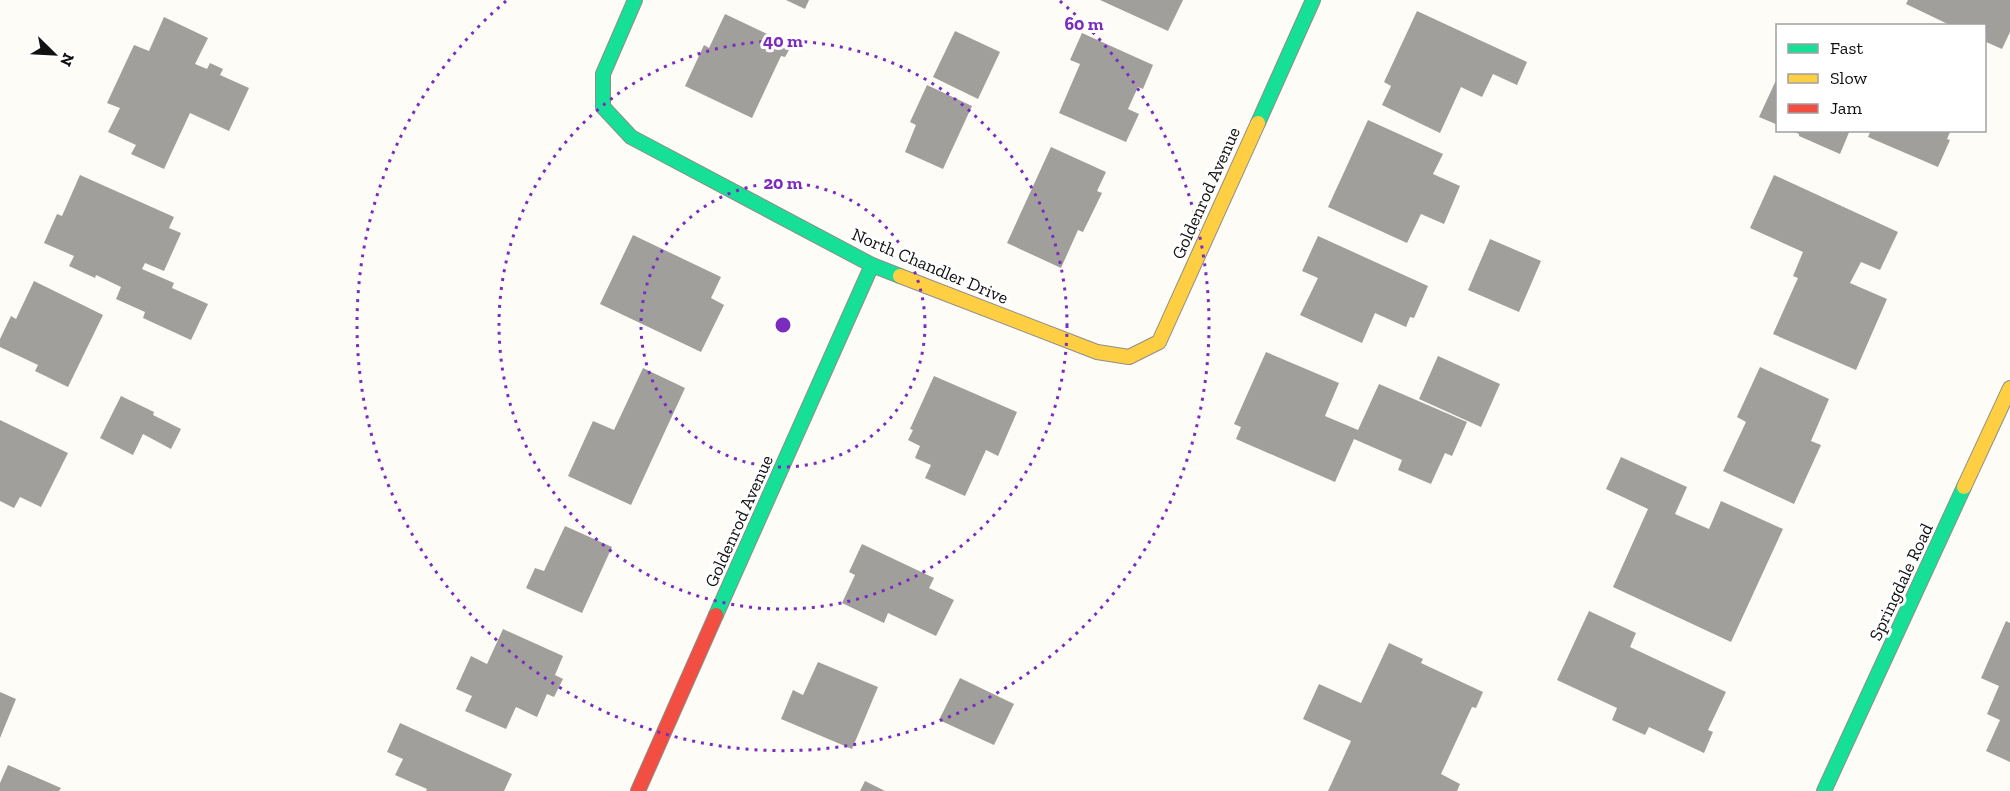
<svg xmlns="http://www.w3.org/2000/svg" width="2010" height="791" font-family="'Zilla Slab',serif">
<style>
.building{fill:#a19f9c}
.lines{fill:none;stroke-linecap:round;stroke-linejoin:round}
.fast-casing{stroke:#8e8d8b;stroke-width:16}
.slow-casing{stroke:#8e8d8b;stroke-width:16}
.jam-casing{stroke:#8e8d8b;stroke-width:16}
.fast{stroke:#16e098;stroke-width:14}
.slow{stroke:#ffcf43;stroke-width:14}
.jam{stroke:#f24e42;stroke-width:14}
.ring{fill:none;stroke:#7b2cbf;stroke-width:3;stroke-dasharray:3 6}
.labels{text-anchor:middle;dominant-baseline:central;stroke-width:6;stroke-linejoin:round;paint-order:stroke}
.street-label{font-size:18px;fill:#111;stroke:#fff}
.centre{fill:#7b2cbf;stroke:#fff;stroke-width:3}
.ring-label{font-size:18px;text-anchor:middle;font-weight:bold;fill:#7b2cbf;stroke:#fff;stroke-width:6;stroke-linejoin:round;paint-order:stroke}
</style>
<rect width="100%" height="100%" fill="#fdfcf7"/>
<g class="building">
<polygon points="786,0 809,0 805,9"/>
<polygon points="1100,0 1183,0 1168,31"/>
<polygon points="1908,0 2010,0 2010,32 2002,49 1984,41 1984,26 1952,26 1906,4"/>
<polygon points="1417,11 1527,62 1517,85 1493,74 1482,97 1461,87 1440,133 1382,105 1391,86 1384,82"/>
<polygon points="725,14 786,43 784,48 789,50 785,57 781,56 752,118 685,86 704,45 709,48"/>
<polygon points="164,17 208,38 195,64 207,69 210,63 223,69 220,75 249,88 229,131 190,113 164,169 131,154 136,145 108,132 120,108 107,103 134,45 149,51"/>
<polygon points="955,31 1000,52 978,99 933,77"/>
<polygon points="1082,33 1153,65 1143,89 1138,87 1128,109 1139,114 1126,142 1059,113 1080,64 1070,60"/>
<polygon points="1778,76 1778,125 1759,117"/>
<polygon points="927,85 972,106 943,169 905,152 916,125 910,122"/>
<polygon points="1368,120 1443,154 1433,174 1460,186 1444,224 1421,214 1407,243 1328,207"/>
<polygon points="1790,130 1850,130 1840,154 1799,136 1799,134"/>
<polygon points="1871,130 1951,130 1947,139 1950,140 1938,167 1868,137"/>
<polygon points="1051,147 1106,172 1097,191 1102,193 1083,232 1078,230 1061,268 1007,243"/>
<polygon points="80,175 174,217 169,228 181,233 164,271 145,263 142,269 174,283 172,288 208,304 191,340 143,318 145,312 116,299 121,287 96,275 95,278 69,266 74,256 44,243 57,214 62,216"/>
<polygon points="1774,175 1898,232 1880,270 1861,262 1850,283 1887,299 1856,370 1773,334 1798,278 1793,276 1803,252 1750,228"/>
<polygon points="633,235 721,277 711,298 724,305 701,352 600,304"/>
<polygon points="1318,236 1428,286 1414,318 1410,317 1406,327 1375,313 1362,343 1300,315 1318,278 1302,271"/>
<polygon points="1490,239 1541,261 1519,312 1468,290"/>
<polygon points="34,281 103,315 68,387 35,371 38,365 0,347 0,339 11,316 16,319"/>
<polygon points="1266,352 1339,383 1325,416 1358,430 1379,384 1467,422 1452,456 1445,453 1431,484 1398,470 1402,460 1354,439 1335,482 1236,439 1241,427 1234,424"/>
<polygon points="1438,356 1500,384 1481,427 1419,399"/>
<polygon points="1760,367 1829,399 1811,441 1821,445 1794,504 1723,471 1746,422 1737,417"/>
<polygon points="643,368 685,388 631,505 568,476 593,421 614,430"/>
<polygon points="934,376 1017,412 998,456 986,450 965,496 925,478 931,465 915,458 920,446 908,440 913,430 910,429"/>
<polygon points="121,396 154,412 153,415 181,429 171,449 143,434 133,455 100,438"/>
<polygon points="0,420 68,453 41,507 20,497 14,508 0,501"/>
<polygon points="1621,457 1687,487 1675,514 1709,529 1721,501 1783,529 1731,642 1613,587 1648,509 1606,489"/>
<polygon points="565,526 612,547 582,613 526,588 535,568 544,571"/>
<polygon points="862,544 934,578 929,588 954,600 936,636 888,613 884,623 842,603 855,575 849,572"/>
<polygon points="1589,611 1636,633 1630,647 1726,692 1708,730 1713,732 1704,753 1649,727 1645,735 1612,720 1617,708 1557,680"/>
<polygon points="2006,621 2010,623 2010,762 1986,751 2000,720 1987,714 1999,686 1981,678"/>
<polygon points="503,629 563,656 555,675 563,679 554,697 547,694 537,717 516,707 506,729 465,711 472,696 456,689 471,656 487,664"/>
<polygon points="1389,643 1423,659 1421,663 1483,692 1476,708 1472,707 1441,774 1460,784 1457,791 1328,791 1351,741 1303,719 1319,684 1361,703"/>
<polygon points="818,662 878,687 852,749 781,719 793,690 803,695"/>
<polygon points="960,678 1014,704 994,745 939,720"/>
<polygon points="0,692 16,699 0,738"/>
<polygon points="400,723 512,774 504,791 426,791 427,789 395,775 403,759 387,752"/>
<polygon points="8,765 61,788 59,791 0,791 0,783"/>
<polygon points="865,781 885,791 860,791"/>
</g>
<g class="lines">
<defs>
<g id="fast">
<polyline points="635,0 603,74 603,107 631,137 872,265 900,276"/>
<polyline points="1258,123 1313,0"/>
<polyline points="716,615 872,265"/>
<polyline points="1824,791 1964,487"/>
</g>
<g id="slow">
<polyline points="900,276 1097,352 1129,357 1159,342 1258,123"/>
<polyline points="1964,487 2010,388"/>
</g>
<polyline id="jam" points="638,791 716,615"/>
</defs>
<use href="#fast" class="fast-casing"/>
<use href="#slow" class="slow-casing"/>
<use href="#jam" class="jam-casing"/>
<use href="#fast" class="fast"/>
<use href="#slow" class="slow"/>
<use href="#jam" class="jam"/>
</g>
<g class="ring">
<circle cx="783" cy="325" r="142"/>
<circle cx="783" cy="325" r="284"/>
<path d="M1060 1A426 426 0 1 1 506 1"/>
</g>
<g class="labels">
<g class="street-label">
<text transform="translate(1206 193) rotate(-66)">Goldenrod Avenue</text>
<text transform="translate(930 266) rotate(23)">North Chandler Drive</text>
<text transform="translate(739 521) rotate(-66)">Goldenrod Avenue</text>
<text transform="translate(1901 582) rotate(-65)">Springdale Road</text>
</g>
</g>
<circle cx="783" cy="325" r="9" class="centre"/>
<g class="ring-label">
<text x="1084" y="30">60 m</text>
<text x="783" y="47">40 m</text>
<text x="783" y="189">20 m</text>
</g>
<rect x="1776" y="24" width="210" height="108" fill="#ffffff" stroke="#a0a0a0" stroke-width="1.5"/>
<rect x="1788" y="44" width="30" height="9" fill="#16e098" stroke="#a0a0a0" stroke-width="1.5"/>
<text x="1830" y="54" font-size="18" fill="#111111">Fast</text>
<rect x="1788" y="74" width="30" height="9" fill="#ffcf43" stroke="#a0a0a0" stroke-width="1.5"/>
<text x="1830" y="84" font-size="18" fill="#111111">Slow</text>
<rect x="1788" y="104" width="30" height="9" fill="#f24e42" stroke="#a0a0a0" stroke-width="1.5"/>
<text x="1830" y="114" font-size="18" fill="#111111">Jam</text>
<g transform="translate(54 54) rotate(114)" stroke="#ffffff" stroke-width="4.5" paint-order="stroke">
<path d="M0-4.5L10 22L0 15L-10 22Z" fill="#111111"/>
<text y="-9" font-size="16" font-weight="bold" text-anchor="middle" fill="#111111">N</text>
</g>
</svg>
